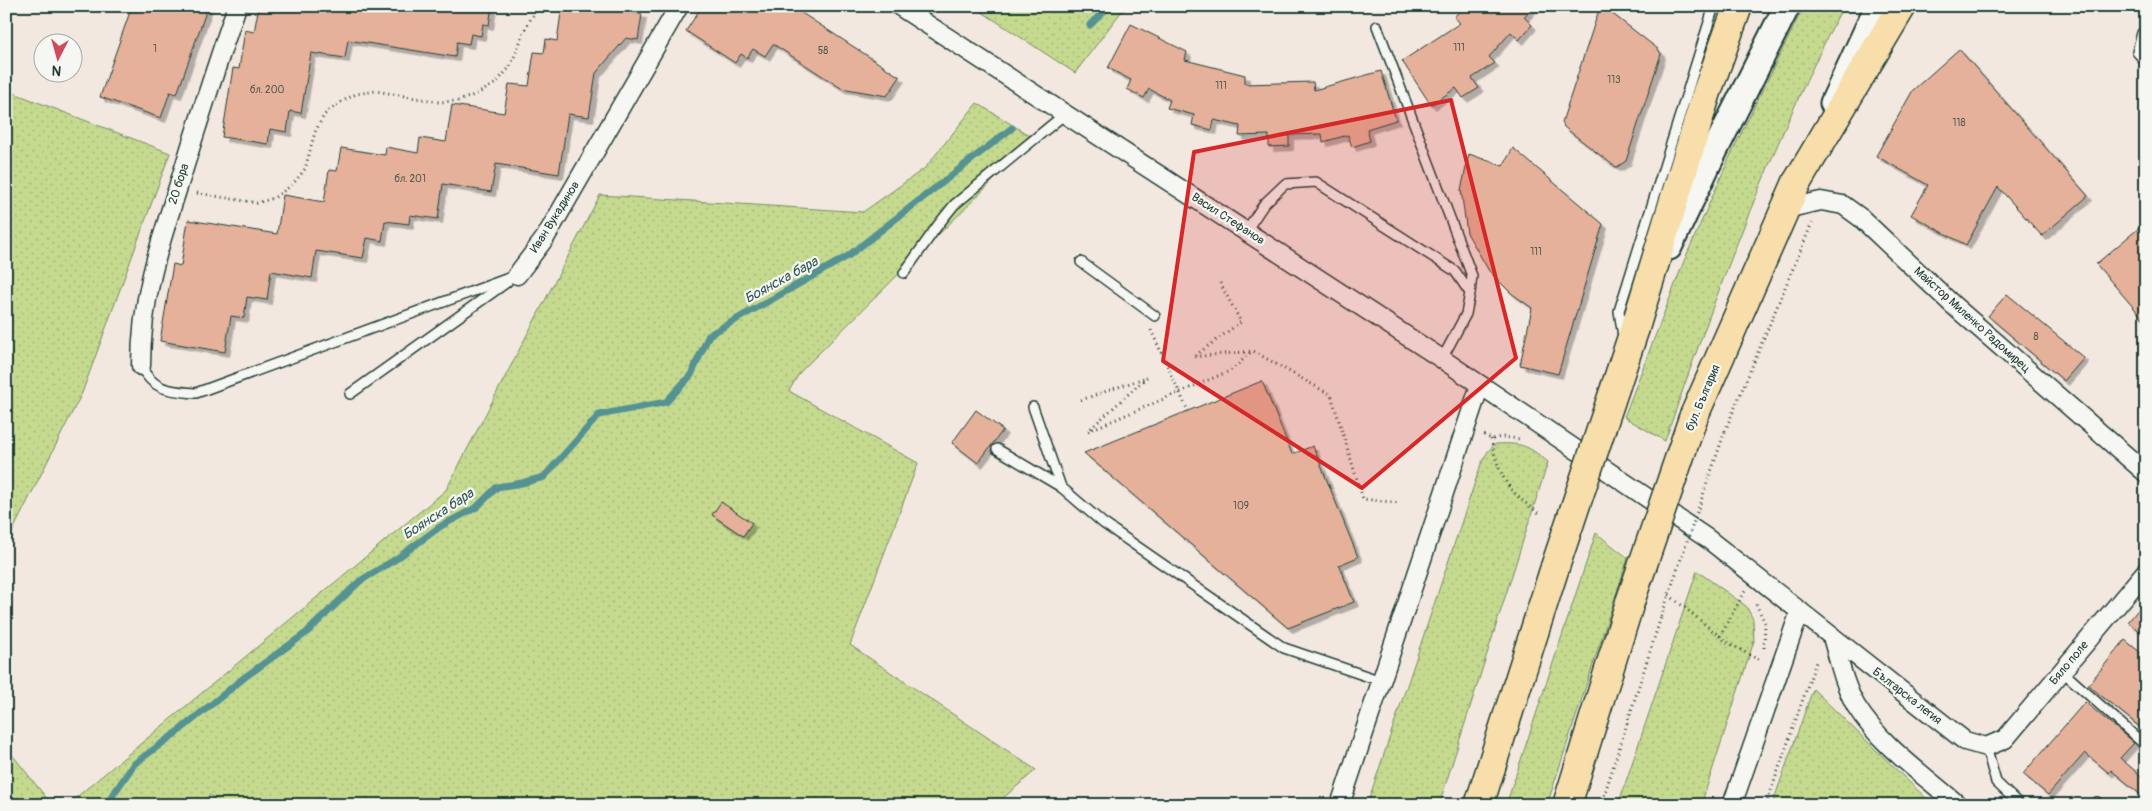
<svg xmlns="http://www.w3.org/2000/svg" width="2152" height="811" font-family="Pangolin,sans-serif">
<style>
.grass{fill:url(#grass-dots);stroke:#728c62}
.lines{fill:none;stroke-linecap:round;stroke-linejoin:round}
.stream{stroke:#559293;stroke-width:7}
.building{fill:#e6b19a;stroke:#1f3d34;filter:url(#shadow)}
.lane-casing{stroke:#1f3d34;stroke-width:12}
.street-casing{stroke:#1f3d34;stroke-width:21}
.secondary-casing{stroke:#1f3d34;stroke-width:29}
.primary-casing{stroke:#1f3d34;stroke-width:31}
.highway-casing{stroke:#1f3d34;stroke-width:31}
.path{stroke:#1f3d34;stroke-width:3;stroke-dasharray:1 4;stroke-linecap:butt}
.lane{stroke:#f6f6f2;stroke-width:9}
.street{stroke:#f6f6f2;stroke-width:18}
.secondary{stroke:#f6f6f2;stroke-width:25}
.primary{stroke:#f8deab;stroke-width:28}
.highway{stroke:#f8deab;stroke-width:28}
.primary-bridge-casing{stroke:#1f3d34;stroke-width:31;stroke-linecap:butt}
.path-bridge{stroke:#1f3d34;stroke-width:3;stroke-dasharray:1 4;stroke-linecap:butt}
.primary-bridge{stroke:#f8deab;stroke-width:28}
.marked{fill:#d62828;fill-opacity:0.2;stroke:#d62828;stroke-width:4;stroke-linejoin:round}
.labels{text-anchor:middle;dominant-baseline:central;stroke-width:4.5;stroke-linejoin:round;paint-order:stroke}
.number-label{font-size:10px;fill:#515a4e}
.street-label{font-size:12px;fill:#1f3d34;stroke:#f6f6f2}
.water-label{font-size:14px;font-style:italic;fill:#315954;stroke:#f6f6f2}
</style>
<defs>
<pattern id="grass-dots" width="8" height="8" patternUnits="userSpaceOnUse" patternTransform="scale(1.25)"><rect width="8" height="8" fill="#c5da8f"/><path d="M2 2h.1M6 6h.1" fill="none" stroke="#a9bc7c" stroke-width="1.8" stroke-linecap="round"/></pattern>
<filter id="shadow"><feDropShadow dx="4.5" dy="4.5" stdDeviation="0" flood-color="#0004"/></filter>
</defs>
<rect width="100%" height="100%" fill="#f3e8e0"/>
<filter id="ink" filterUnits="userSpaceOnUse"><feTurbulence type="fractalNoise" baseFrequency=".02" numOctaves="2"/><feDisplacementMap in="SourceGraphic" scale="10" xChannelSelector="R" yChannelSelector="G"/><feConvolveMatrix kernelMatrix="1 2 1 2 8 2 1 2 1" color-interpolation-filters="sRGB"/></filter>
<g filter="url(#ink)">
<g class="grass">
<polygon points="973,6 1129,6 1121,12 1075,73"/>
<path d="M1804,6h39c-72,140 -127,287 -178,435l-41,-24 60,-156 47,-107z"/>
<polygon points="6,90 170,153 82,393 6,544"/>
<polygon points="977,103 1035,139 800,372 789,391 918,463 850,645 1036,770 995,805 224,805 210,795 201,805 67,805 446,490 600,195 863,212 925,168"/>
<path d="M1496,444c27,-1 31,1 52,18l-109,343h-72l115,-344 7,-11z"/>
<polygon points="1596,533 1628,558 1547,805 1506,805"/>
<polygon points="1697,571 1746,606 1753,619 1754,641 1701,805 1618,805"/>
<polygon points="1813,689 1933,805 1772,805"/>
<polygon points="6,746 6,747 52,805 6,805"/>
</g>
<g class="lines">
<g class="stream">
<polyline points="1090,25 1109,6"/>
<polyline points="106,805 134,764 180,730 245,677 306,633 360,581 396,559 441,526 477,507 497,487 522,483 544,477 599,415 666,402 691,375 709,335 848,256 1012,128"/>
</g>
</g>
<g class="building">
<polygon points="132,6 208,6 177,94 170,92 161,118 100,97"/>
<polygon points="259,6 492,6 489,25 483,24 481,36 471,34 469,44 457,42 455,57 348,40 345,58 311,53 301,113 290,111 287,132 270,129 268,144 222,137 233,68 239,69 245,30 254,32"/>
<polygon points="562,6 590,6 642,14 638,40 626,38 596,73 589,117 568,114 559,174 496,164 491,192 443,184 438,219 410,215 409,224 385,221 382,241 367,238 363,258 316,251 312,278 271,271 267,300 247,297 244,318 231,316 225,352 160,341 173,264 181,266 188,220 277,234 283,195 324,202 329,170 337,171 341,148 385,155 386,147 418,153 420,138 446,142 452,105 504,113 509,84 529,86 534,52 544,53 546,39 557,41"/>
<polygon points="702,6 791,6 900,77 887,96 841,88 773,44 765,56 753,49 747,58 741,54 735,63 686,31"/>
<polygon points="1464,6 1533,6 1524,17 1532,25 1519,40 1511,32 1489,57 1495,63 1472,78 1479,88 1463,98 1456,88 1431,105 1402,61 1460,23 1454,17"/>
<polygon points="1605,8 1658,49 1661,54 1626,161 1617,167 1614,166 1564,127 1562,122 1599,10"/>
<polygon points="1131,24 1187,52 1185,60 1245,75 1245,84 1313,82 1314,90 1381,71 1396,120 1367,129 1370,141 1352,147 1348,135 1323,142 1322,134 1289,135 1289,146 1269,147 1269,135 1239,136 1240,126 1214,120 1212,130 1192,125 1194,115 1167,108 1170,100 1149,89 1144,98 1127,89 1131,80 1108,68"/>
<polygon points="1959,49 2088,196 2042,236 1998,187 1966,245 1911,215 1928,185 1876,156 1913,90"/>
<polygon points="1513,148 1603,224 1558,374 1520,365 1532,308 1511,293 1489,271 1467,233 1461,190 1469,154 1503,166"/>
<polygon points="2146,222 2146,322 2096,264"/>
<polygon points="2007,294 2084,358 2064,381 1988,316"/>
<polygon points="1262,381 1292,454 1313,446 1358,557 1339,565 1354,602 1288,628 1084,453"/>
<polygon points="976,410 1003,430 978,463 952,443"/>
<polygon points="721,502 752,523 743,536 712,515"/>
<polygon points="2146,600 2146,637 2128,622"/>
<polygon points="2125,640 2146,657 2146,732 2088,685"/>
<polygon points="2085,702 2134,743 2120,758 2146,780 2146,799 2111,770 2109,773 2085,753 2048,795 2023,774"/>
</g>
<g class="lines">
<defs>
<g id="lane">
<polyline points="1377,26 1472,276 1470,293"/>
<polyline points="2142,33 2137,52 2146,62"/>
<polyline points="1246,231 1264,204 1285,184 1316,182 1455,271 1470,293 1466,314 1442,359"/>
<polyline points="1081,262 1155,316"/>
<polyline points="904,273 938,225 954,205 1065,114"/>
<polyline points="1623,336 1619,311 1714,6"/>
<path d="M141,366c12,25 30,25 55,27l321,-118"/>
<polyline points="350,394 507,282"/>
<polyline points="1033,407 1061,487 1103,523 1284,648 1381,681"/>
<polyline points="997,449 1061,487"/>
<polyline points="2062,671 2146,746"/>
<polyline points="1986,747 1996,782 2020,805"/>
<polyline points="2095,805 2097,802"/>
</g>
<g id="street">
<polyline points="899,6 1442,359 1708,539 1965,741 1986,747 2005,739 2146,571"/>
<polyline points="1785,209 1821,201 1843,205 1861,218 1953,305 2146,473"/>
<polyline points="517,275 545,238 679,6"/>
<path d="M141,366c0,-69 18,-120 39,-185 18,-59 37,-117 57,-175"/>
<path d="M1832,637c7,23 12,48 24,69 25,40 67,68 102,99"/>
<polyline points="1340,805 1480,385"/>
<polyline points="1732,805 1800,611"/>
</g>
<g id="secondary">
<polyline points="1833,103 1878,6"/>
<polyline points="1669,247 1708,164 1787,6"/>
</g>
<g id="primary">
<polyline points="1616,385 1635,328"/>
<polyline points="1693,418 1797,182"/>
<polyline points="1479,805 1555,567"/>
<polyline points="1567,805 1630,602"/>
</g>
<g id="highway">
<polyline points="1797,182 1902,6"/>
<polyline points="1635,328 1707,92 1738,6"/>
</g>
</defs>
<use href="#lane" class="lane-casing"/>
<use href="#street" class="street-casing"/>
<use href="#secondary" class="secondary-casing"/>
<use href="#primary" class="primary-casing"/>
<use href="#highway" class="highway-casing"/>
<g class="path">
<polyline points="197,193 257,203 274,198 293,184 305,169 315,132 324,115 339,103 356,94 376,91 439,102 459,101 479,93 496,83 510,67 527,25 539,6"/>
<polyline points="1220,283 1241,322 1193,357 1253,351 1331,395 1363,499 1400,503"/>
<polyline points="1151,330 1161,352"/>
<polyline points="1081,400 1147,377 1088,431 1232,370 1252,351"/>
<polyline points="1725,431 1812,223"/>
<polyline points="1484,435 1491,439 1502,437 1521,439"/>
<path d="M1491,439c8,38 17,53 48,74"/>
<polyline points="1669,595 1728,643 1761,661"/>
<polyline points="1756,604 1765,623 1764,648"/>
<polyline points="1720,636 1745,591"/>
<polyline points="1601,805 1661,617"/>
<polyline points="1766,805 1817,659"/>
</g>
<use href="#lane" class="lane"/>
<use href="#street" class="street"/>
<use href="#secondary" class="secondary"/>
<use href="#primary" class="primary"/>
<use href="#highway" class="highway"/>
<defs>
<g id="primary-bridge">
<polyline points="1555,567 1616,385"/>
<polyline points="1630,602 1693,418"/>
</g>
</defs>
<use href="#primary-bridge" class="primary-bridge-casing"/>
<g class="path-bridge">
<polyline points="1161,352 1188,411"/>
<polyline points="1661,617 1725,431"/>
</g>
<use href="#primary-bridge" class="primary-bridge"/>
</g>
</g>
<path class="marked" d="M1451,100l65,258 -154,130 -199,-127 31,-209z"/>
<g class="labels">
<g class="number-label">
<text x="1459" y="48">111</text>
<text x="155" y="49">1</text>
<text x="823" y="51">58</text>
<text x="1614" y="80">113</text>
<text x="1221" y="86">111</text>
<text x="267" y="90">бл. 200</text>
<text x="1959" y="123">118</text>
<text x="410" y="179">бл. 201</text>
<text x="1536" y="252">111</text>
<text x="2036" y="337">8</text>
<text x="1241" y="506">109</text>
</g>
<g class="street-label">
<text transform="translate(179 184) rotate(-72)">20 бора</text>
<text transform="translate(555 217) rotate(-58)">Иван Вукадинов</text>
<text transform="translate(1228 219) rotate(33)">Васил Стефанов</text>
<text transform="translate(1972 320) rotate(42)">Майстор Миленко Радомирец</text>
<text transform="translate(1703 398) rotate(-67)">бул. България</text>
<text transform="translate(2069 663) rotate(-50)">Бяло поле</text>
<text transform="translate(1907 696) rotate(38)">Българска легия</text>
</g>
<g class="water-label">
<text transform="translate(781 280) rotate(-29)">Боянска бара</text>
<text transform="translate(438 514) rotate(-33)">Боянска бара</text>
</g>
</g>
<rect width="2152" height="811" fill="none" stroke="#f6f6f2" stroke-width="25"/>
<rect x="12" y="12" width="2127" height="786" fill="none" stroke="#1f3d34" stroke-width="2" filter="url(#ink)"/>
<g transform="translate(58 58) rotate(186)"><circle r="24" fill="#f6f6f2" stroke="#a0aca6"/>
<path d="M0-4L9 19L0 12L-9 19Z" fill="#d1495b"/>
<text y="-8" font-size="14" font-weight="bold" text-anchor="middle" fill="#1f3d34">N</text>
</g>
</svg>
